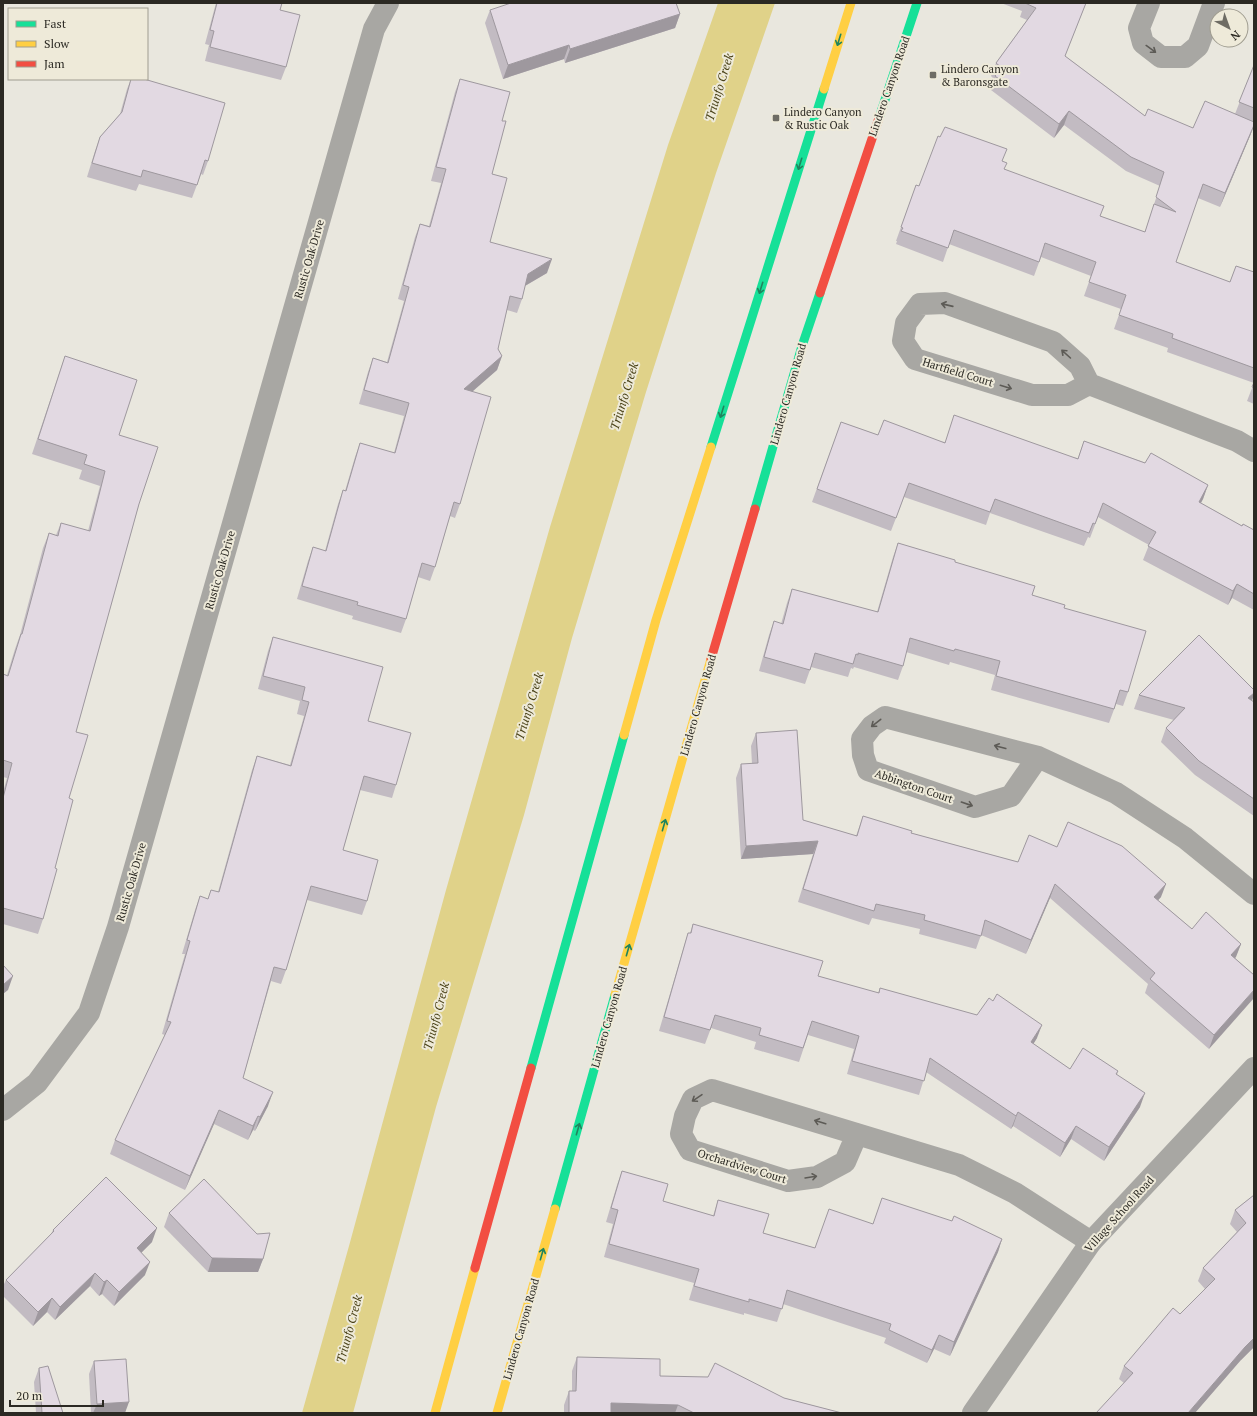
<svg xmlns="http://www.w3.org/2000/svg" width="1257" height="1416" font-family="'PT Serif',serif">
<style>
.water{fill:#e0d289}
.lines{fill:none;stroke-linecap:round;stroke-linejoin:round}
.street{stroke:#a8a7a3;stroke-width:22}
.fast{stroke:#16e098;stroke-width:9}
.slow{stroke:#ffcf43;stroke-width:9}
.jam{stroke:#f24e42;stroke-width:9}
.wall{fill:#c2bbc2}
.shaded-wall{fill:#9e989e}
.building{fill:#e2d9e2;stroke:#9e989e}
.oneway{stroke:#20845e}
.oneway2{stroke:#5d5b56}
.poi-dot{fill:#6e6c64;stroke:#eeead9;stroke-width:1.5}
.labels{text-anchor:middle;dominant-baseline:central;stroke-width:4;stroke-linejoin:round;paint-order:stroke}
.poi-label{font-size:11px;fill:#2b2923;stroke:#eeead9;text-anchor:start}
.street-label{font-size:11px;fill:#2b2923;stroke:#eeead9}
.water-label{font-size:12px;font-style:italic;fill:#4b4319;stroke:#eeead9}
</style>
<rect width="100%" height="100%" fill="#e9e7de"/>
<polygon class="water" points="718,3 775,3 716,173 646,392 572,638 524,815 436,1107 353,1413 302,1413 349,1246 446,890 550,527 668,145"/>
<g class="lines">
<g class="street">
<polyline points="1149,3 1139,28 1143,43 1161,57 1185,57 1198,46 1214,3"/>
<polyline points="1089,384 1068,395 1032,395 915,359 903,341 906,323 920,304 945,303 1053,342 1080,366 1089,384 1237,441 1254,451"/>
<polyline points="1038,757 1011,796 975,807 868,770 863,755 862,739 872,726 885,717 1038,757 1116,793 1185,838 1254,894"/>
<polyline points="3,1110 37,1083 89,1013 118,927 374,29 388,3"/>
<polyline points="857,1134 845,1162 817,1177 788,1181 690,1150 681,1134 685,1116 693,1099 712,1090 959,1165 1015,1193 1091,1242"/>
<polyline points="973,1413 1091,1242 1254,1068"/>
</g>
<g class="fast">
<polyline points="879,118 917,3"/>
<polyline points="711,447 824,89"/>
<polyline points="755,509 802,346 820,293"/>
<polyline points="531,1068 624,735"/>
<polyline points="555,1209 615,995"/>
</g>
<g class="slow">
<polyline points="824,89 851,3"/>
<polyline points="624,735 656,620 711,447"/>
<polyline points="615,995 711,659"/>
<polyline points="435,1413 475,1268"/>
<polyline points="497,1413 555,1209"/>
</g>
<g class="jam">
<polyline points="820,293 879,118"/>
<polyline points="711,659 755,509"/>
<polyline points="475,1268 531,1068"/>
</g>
</g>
<g class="wall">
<polygon points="216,3 282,3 280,10 286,67 281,80 205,61 209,45 205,44"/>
<polygon points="1001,3 1086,3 1065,56 1145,116 1193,128 1235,114 1254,65 1254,126 1250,136 1220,207 1198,198 1176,262 1230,282 1236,266 1254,272 1254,404 1247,401 1254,383 1167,352 1168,348 1114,329 1121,309 1084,296 1091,276 1041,257 1034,276 949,244 943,262 896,244 897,241 896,241 916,185 919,186 1003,161 1004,169 1100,216 1145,232 1160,186 1126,171 1064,125 1054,138 991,90 994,79 991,76 996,63 1027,20 1020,17 1022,11"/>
<polygon points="490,10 680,14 675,28 565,63 564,59 503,79 485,23"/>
<polygon points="131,79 144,79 208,161 203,175 201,174 192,198 139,184 136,191 87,177 95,151 100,137 120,114 127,89"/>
<polygon points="460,79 502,121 492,174 490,242 547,273 525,286 522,299 517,313 507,310 498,349 502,356 497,370 472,392 460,504 455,518 450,516 435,567 430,581 418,577 406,619 401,633 352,619 353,616 297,599 308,561 313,547 325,551 338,504 343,490 345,491 355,457 360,443 394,453 404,416 359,404 368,372 373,358 387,362 404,301 398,299 415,237 420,224 429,226 441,183 431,181 455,92"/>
<polygon points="65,356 119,435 139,504 76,732 69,798 43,919 38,934 3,924 3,792 7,778 3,777 3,674 7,675 15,649 20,635 43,548 49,533 56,535 61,523 88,531 100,486 79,479 82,470 32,454"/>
<polygon points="841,422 878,435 945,442 1078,458 1084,441 1208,485 1203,499 1201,503 1242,526 1254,530 1254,610 1232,598 1228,605 1143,560 1149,545 1098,517 1090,538 1088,537 1084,546 990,513 986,525 904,497 891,531 812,502"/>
<polygon points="898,543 955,562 1032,595 1064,608 1128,692 1123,706 1116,704 1109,723 991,690 995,675 950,662 949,665 906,652 903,666 898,680 854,667 853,669 851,668 848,677 811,667 805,684 759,671 769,635 774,621 781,624 787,603 792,589 877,612 893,557"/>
<polygon points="273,637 368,721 396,785 392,798 360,790 343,850 367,901 362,915 307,900 286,970 281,984 271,981 243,1078 268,1106 255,1131 253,1130 248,1140 214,1124 185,1190 110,1154 115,1140 165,1035 162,1034 185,954 182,954 195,910 200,896 208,899 211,890 218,892 252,770 257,756 290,765 304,716 297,714 300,701 258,689 268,651"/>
<polygon points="1139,695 1254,695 1252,701 1254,702 1254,816 1195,775 1161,742 1166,728 1174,720 1134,709"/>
<polygon points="756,733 803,820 856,836 863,816 911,833 1018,862 1161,897 1158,900 1192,929 1241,944 1235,958 1254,975 1209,1049 1145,993 1148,984 1050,898 1026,954 981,935 976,949 919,934 920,929 872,918 869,925 798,902 813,854 741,859 736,778 741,764 752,764 751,746"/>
<polygon points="693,924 818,976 878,993 880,988 1037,1038 1033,1044 1070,1069 1118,1071 1117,1075 1140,1107 1104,1161 1071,1139 1060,1157 1013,1126 1011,1129 926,1072 919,1095 847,1074 854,1049 808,1035 799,1062 754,1049 756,1042 711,1028 705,1044 659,1031 684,946 688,933 690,933"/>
<polygon points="622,1171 663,1201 713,1216 718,1200 763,1233 815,1248 873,1224 1002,1239 998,1252 950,1356 934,1349 927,1363 884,1343 886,1338 783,1304 777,1322 744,1313 744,1315 689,1300 694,1283 604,1257 613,1224 606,1222 617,1185"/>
<polygon points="1254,1195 1254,1347 1241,1360 1124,1383 1119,1379 1124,1366 1180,1314 1205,1289 1198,1281 1203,1268 1237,1232 1230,1224 1235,1210"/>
<polygon points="169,1213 263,1259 258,1272 208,1272 164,1227"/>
<polygon points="53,1230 152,1242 141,1253 145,1275 114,1306 102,1294 99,1296 90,1286 55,1320 47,1312 33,1326 3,1296 3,1286 6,1280 51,1234"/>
<polygon points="577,1357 660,1376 784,1398 842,1413 564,1413 564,1405 569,1391 572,1391 572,1371"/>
<polygon points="94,1361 125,1413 91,1413 89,1374"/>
<polygon points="39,1368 63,1413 36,1413 34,1382"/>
</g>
<g class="shaded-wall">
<polygon points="680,14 675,28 565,63 570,49"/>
<polygon points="569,45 564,59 503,79 508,65"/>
<polygon points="1069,111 1064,125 1054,138 1059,124"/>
<polygon points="1254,125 1250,136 1220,207 1225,193"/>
<polygon points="552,259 547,273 523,287 528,274"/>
<polygon points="502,356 497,370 459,403 464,389"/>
<polygon points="1208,485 1203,499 1194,515 1199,502"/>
<polygon points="1237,584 1232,598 1228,605 1233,591"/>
<polygon points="1254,693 1254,695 1250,705 1248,698"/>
<polygon points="818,841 813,854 741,859 746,846"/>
<polygon points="1055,884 1050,898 1026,954 1031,940"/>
<polygon points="1166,884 1161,897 1149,910 1154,897"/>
<polygon points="1241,944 1236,957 1226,968 1231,955"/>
<polygon points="13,976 8,990 3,994 3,985"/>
<polygon points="1254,990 1254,998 1209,1049 1214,1035"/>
<polygon points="1042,1025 1037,1038 1026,1056 1031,1042"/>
<polygon points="273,1092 268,1106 255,1131 260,1117"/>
<polygon points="1145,1093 1140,1107 1104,1161 1109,1147"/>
<polygon points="219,1110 214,1124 185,1190 190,1176"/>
<polygon points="1018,1112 1013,1126 1011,1129 1016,1116"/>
<polygon points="258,1116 253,1130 248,1140 253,1126"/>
<polygon points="1076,1126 1071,1139 1060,1157 1065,1143"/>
<polygon points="157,1228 152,1242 132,1262 137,1248"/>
<polygon points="1002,1239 998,1252 950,1356 954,1342"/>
<polygon points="212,1258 263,1259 258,1272 208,1272"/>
<polygon points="150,1262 145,1275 114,1306 119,1292"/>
<polygon points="95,1273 90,1286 55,1320 60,1307"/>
<polygon points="107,1280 102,1294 99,1296 104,1282"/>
<polygon points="52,1298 47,1312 33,1326 38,1312"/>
<polygon points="939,1335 934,1349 927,1363 932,1350"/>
<polygon points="1254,1338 1254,1347 1241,1360 1195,1413 1188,1413 1245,1347"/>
<polygon points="129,1402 125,1413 93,1413 97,1404"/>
<polygon points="611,1403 678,1405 675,1413 608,1413"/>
</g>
<g class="building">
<polygon points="217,3 282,3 280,10 300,15 286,67 210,47 214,31 210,30"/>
<polygon points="511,3 676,3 680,14 570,49 569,45 508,65 490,10"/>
<polygon points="1025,3 1086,3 1065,56 1145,116 1148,109 1193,128 1205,101 1254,122 1254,125 1225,193 1203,184 1176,262 1230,282 1236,266 1254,272 1254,368 1172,338 1173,334 1119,315 1126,295 1089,282 1096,262 1045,243 1039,262 954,230 948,248 901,231 903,228 901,227 916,185 919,186 938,136 940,137 945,127 1007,149 1002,161 1007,163 1004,169 1104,206 1100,216 1145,232 1154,204 1176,212 1156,197 1164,172 1131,157 1069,111 1059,124 995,76 1002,68 996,63 1036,8"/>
<polygon points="1254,65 1254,108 1239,102"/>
<polygon points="131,79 144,79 225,103 208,161 205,160 197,185 143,170 141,177 92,163 100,137 122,112"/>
<polygon points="460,79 510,92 502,121 506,121 492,174 507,178 490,242 552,259 528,274 522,299 510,296 498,349 502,356 464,389 491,397 460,504 454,502 435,567 422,563 406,619 357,605 358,602 302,586 313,547 326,551 343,490 346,491 360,443 395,453 409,403 364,390 373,358 388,363 409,287 403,285 420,224 430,227 446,169 436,167"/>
<polygon points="65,356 137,380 119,435 158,447 139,504 76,732 88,735 69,798 73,800 55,868 57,869 43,919 3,908 3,798 12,763 3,760 3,674 8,676 21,634 22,634 49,533 58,536 61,523 90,531 105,471 84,464 87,455 38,439"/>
<polygon points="1254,382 1254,388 1252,387"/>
<polygon points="954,415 1078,459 1084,441 1145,463 1151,453 1208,485 1199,502 1242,526 1243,524 1254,530 1254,594 1237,584 1233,591 1148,546 1156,532 1103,503 1095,524 1093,523 1089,533 995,499 990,512 909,483 896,518 817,489 841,422 878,435 884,420 945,443"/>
<polygon points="898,543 955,560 955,562 1035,586 1032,595 1065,605 1064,608 1146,631 1128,692 1120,690 1114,709 996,676 1000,661 955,649 954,651 910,638 903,666 858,653 858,655 856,654 853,664 815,653 810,670 764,657 774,621 783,624 792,589 878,612"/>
<polygon points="1199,635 1254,690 1254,693 1248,698 1254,702 1254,799 1199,761 1166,728 1185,708 1139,695"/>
<polygon points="273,637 383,667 368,721 411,733 396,785 364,776 343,850 378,860 367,901 311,886 286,970 274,967 243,1078 273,1092 260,1117 258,1116 253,1126 219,1110 190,1176 115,1140 171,1022 167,1021 190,941 187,940 200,896 208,899 211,890 219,892 257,756 291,766 309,702 302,700 305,687 263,676"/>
<polygon points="797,730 803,820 857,836 863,816 912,831 911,833 1018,862 1029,835 1057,847 1068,822 1122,846 1166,884 1154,897 1192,929 1206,912 1241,944 1231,955 1254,975 1254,990 1214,1035 1150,979 1155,973 1055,884 1031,940 985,920 981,936 924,920 925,915 876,904 874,911 803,889 818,841 746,846 741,764 758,763 756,733"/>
<polygon points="693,924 823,961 818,976 879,993 880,988 977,1015 989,998 993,1001 997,994 1042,1025 1031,1042 1070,1069 1083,1048 1118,1071 1116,1074 1145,1093 1109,1147 1076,1126 1065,1143 1018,1112 1016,1116 930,1058 924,1081 852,1061 859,1036 812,1021 803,1048 759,1035 761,1028 715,1015 710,1030 664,1017 688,933 691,933"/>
<polygon points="3,965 13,976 3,985"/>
<polygon points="622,1171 668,1184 663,1201 714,1216 718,1200 769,1214 763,1233 815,1248 829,1209 873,1224 882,1198 952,1221 954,1216 1002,1239 954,1342 939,1335 932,1350 889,1330 891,1324 787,1290 782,1309 749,1299 749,1302 694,1286 699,1269 609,1244 618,1210 611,1208"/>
<polygon points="106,1177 157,1228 137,1248 150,1262 119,1292 107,1280 104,1282 95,1273 60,1307 52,1298 38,1312 6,1280 54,1231 53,1230"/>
<polygon points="204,1179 257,1234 270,1233 263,1259 212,1258 169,1213"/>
<polygon points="1254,1195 1254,1338 1245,1347 1188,1413 1096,1413 1133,1373 1124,1366 1173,1308 1180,1314 1215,1279 1203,1268 1246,1223 1235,1210"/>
<polygon points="577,1357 660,1359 660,1376 708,1377 715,1363 784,1398 842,1413 694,1413 678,1405 611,1403 611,1413 569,1413 569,1391 576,1391"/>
<polygon points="126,1359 129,1402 97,1404 94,1361"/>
<polygon points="48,1366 63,1413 42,1413 39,1368"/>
</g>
<defs><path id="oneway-shaft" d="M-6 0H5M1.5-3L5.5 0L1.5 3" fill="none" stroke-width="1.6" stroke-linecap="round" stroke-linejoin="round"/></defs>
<g class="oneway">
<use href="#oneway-shaft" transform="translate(839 40) rotate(107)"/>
<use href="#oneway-shaft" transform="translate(800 164) rotate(107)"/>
<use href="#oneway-shaft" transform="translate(761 288) rotate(107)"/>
<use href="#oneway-shaft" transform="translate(722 412) rotate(107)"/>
<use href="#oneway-shaft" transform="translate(664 825) rotate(-74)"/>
<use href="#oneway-shaft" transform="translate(628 950) rotate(-74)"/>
<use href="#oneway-shaft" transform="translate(578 1129) rotate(-74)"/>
<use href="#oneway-shaft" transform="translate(542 1254) rotate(-74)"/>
</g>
<g class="oneway2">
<use href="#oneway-shaft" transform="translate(1151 49) rotate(36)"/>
<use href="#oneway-shaft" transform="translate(947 305) rotate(-167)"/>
<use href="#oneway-shaft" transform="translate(1066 354) rotate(-138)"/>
<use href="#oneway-shaft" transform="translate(1006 387) rotate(17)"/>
<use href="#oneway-shaft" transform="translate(876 723) rotate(142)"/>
<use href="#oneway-shaft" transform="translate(1000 747) rotate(-165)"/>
<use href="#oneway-shaft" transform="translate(967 804) rotate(19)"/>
<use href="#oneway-shaft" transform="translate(697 1098) rotate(146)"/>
<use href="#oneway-shaft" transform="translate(820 1122) rotate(-163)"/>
<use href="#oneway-shaft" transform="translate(811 1177) rotate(-9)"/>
</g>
<g class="poi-dot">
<rect x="929" y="71" width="8" height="8" rx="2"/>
<rect x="772" y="114" width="8" height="8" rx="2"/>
</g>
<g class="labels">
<g class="poi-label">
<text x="941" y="69">Lindero Canyon<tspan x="941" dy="13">&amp; Baronsgate</tspan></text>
<text x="784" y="112">Lindero Canyon<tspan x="784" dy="13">&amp; Rustic Oak</tspan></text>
</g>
<g class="street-label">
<text transform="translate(889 86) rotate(-71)">Lindero Canyon Road</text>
<text transform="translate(309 259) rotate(-74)">Rustic Oak Drive</text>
<text transform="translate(958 372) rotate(17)">Hartfield Court</text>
<text transform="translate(788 394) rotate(-74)">Lindero Canyon Road</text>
<text transform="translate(220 570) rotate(-74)">Rustic Oak Drive</text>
<text transform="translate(698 705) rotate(-74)">Lindero Canyon Road</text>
<text transform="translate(914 786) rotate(19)">Abbington Court</text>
<text transform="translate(131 882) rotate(-74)">Rustic Oak Drive</text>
<text transform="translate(609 1017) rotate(-74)">Lindero Canyon Road</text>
<text transform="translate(742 1166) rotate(17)">Orchardview Court</text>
<text transform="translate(1119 1214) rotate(-48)">Village School Road</text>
<text transform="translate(521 1329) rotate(-74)">Lindero Canyon Road</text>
</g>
<g class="water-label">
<text transform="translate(719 87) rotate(-73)">Triunfo Creek</text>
<text transform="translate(624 396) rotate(-73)">Triunfo Creek</text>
<text transform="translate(529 706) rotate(-73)">Triunfo Creek</text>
<text transform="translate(436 1016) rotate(-75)">Triunfo Creek</text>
<text transform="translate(349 1329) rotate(-75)">Triunfo Creek</text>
</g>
</g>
<rect width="1257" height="1416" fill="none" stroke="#2b2923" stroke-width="8"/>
<rect x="8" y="8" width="140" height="72" fill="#eeead9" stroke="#a09d90"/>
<rect x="16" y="21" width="20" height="6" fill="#16e098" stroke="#a09d90"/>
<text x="44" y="28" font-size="12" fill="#2b2923">Fast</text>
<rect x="16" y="41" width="20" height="6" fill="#ffcf43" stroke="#a09d90"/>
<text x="44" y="48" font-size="12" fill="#2b2923">Slow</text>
<rect x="16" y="61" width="20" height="6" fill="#f24e42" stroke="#a09d90"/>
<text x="44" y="68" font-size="12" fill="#2b2923">Jam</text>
<g transform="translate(1229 28) rotate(139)"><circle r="19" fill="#eeead9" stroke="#a09d90"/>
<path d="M0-3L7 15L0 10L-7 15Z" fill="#6e6c64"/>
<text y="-6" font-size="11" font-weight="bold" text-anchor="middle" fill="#2b2923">N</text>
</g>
<path d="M10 1400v6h93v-6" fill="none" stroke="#2b2923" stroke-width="2"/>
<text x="16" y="1400" font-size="12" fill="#2b2923" stroke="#eeead9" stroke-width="3" paint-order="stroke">20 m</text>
</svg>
